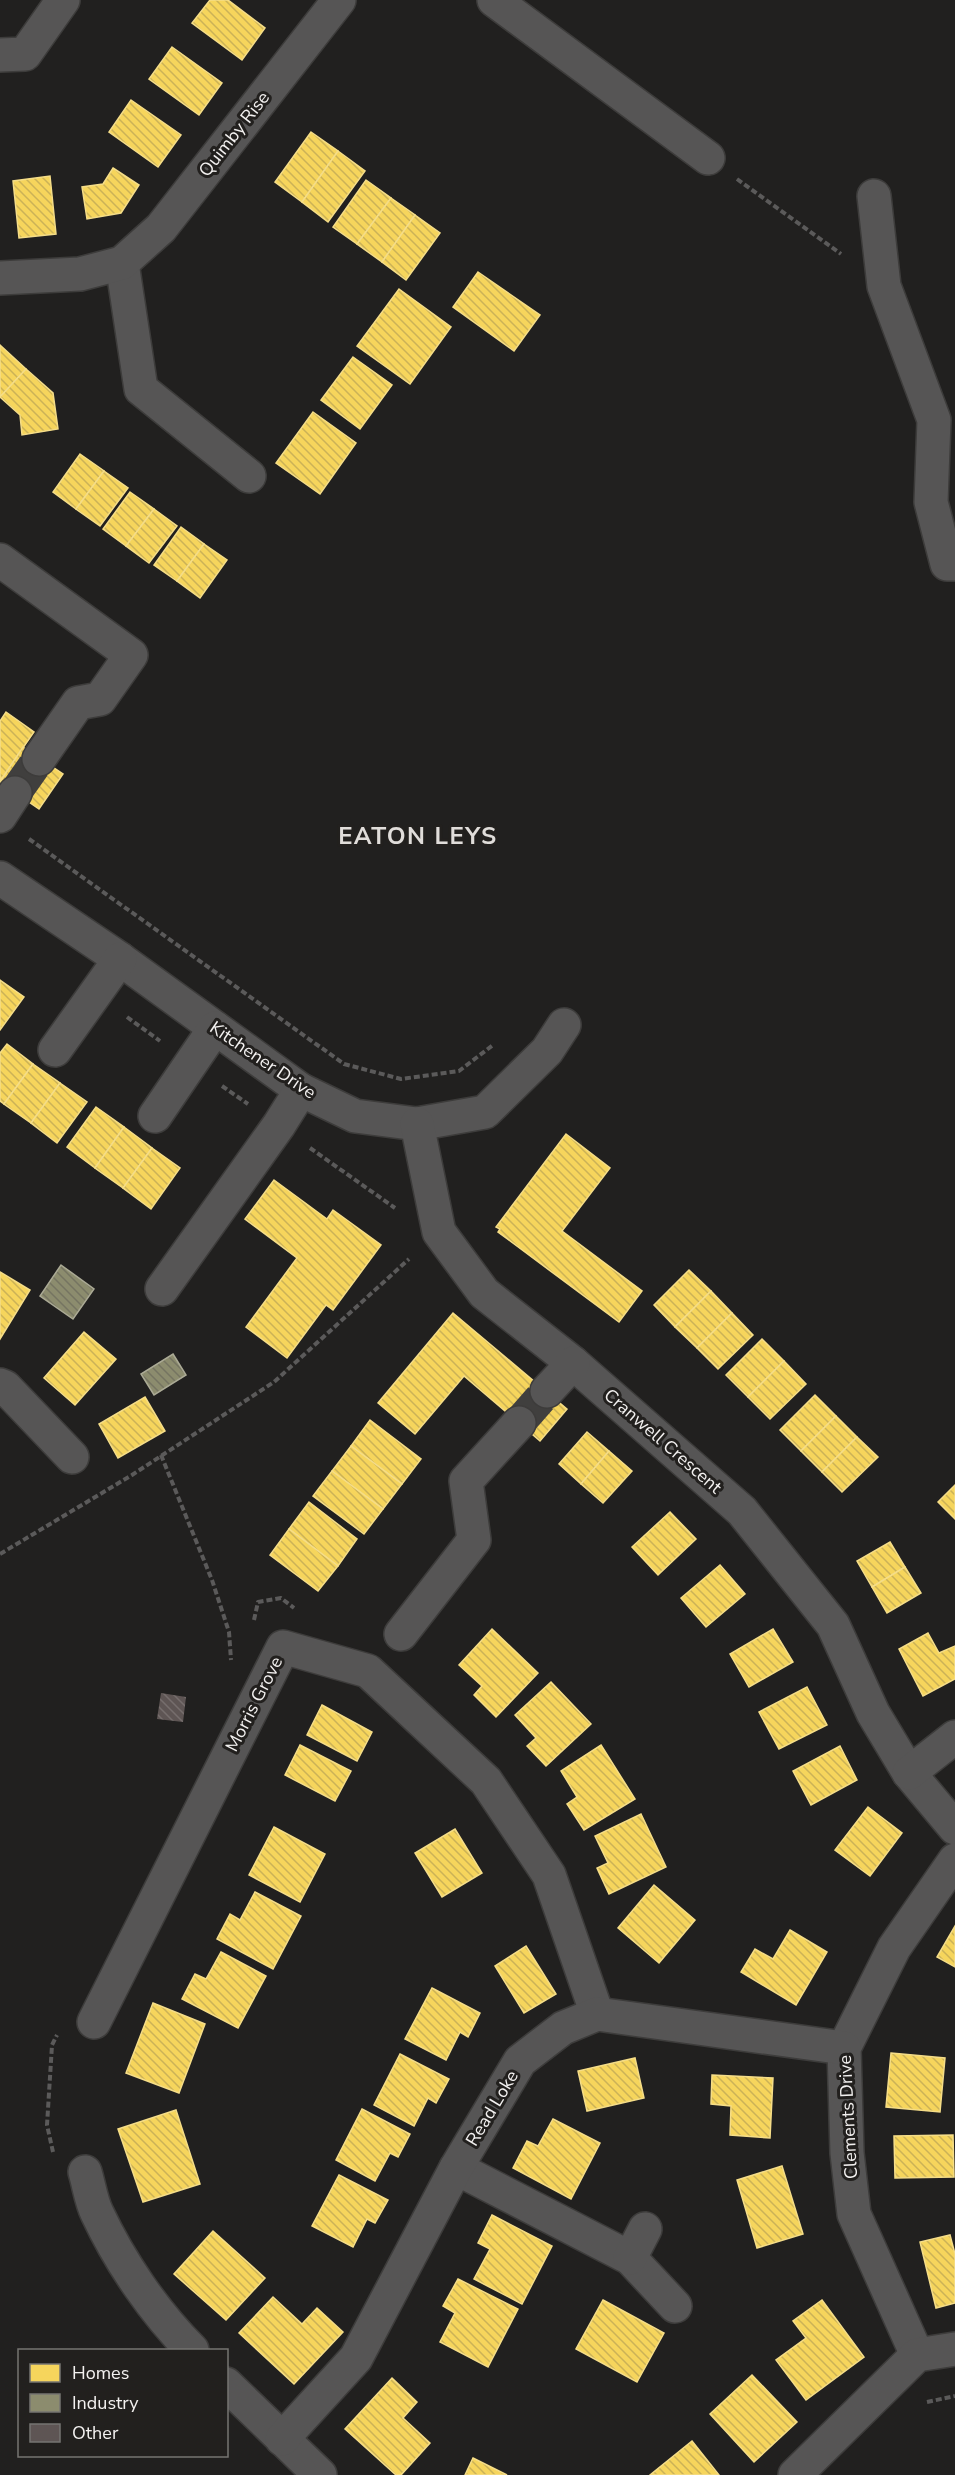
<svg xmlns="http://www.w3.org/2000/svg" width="955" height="2475" font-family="'Nunito Sans',sans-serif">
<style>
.homes{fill:url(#homes-back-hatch);stroke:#f5dd88;stroke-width:1.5}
.industry{fill:url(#industry-back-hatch);stroke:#abaa95;stroke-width:1.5}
.building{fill:url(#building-back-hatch)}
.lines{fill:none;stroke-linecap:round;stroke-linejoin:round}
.minor-tunnel{stroke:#403f3e;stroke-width:33;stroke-dasharray:33 16;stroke-linecap:butt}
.minor-casing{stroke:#3d3c3b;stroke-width:36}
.path{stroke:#5b5a5a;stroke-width:4;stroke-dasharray:6 3;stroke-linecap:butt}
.minor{stroke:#565555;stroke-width:33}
.labels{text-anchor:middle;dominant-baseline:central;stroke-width:6;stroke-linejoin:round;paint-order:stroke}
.street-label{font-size:18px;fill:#f3f1f0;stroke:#22201e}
.district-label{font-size:24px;font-weight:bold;letter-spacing:1.5px;fill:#e0ddda;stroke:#22201e}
</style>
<defs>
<pattern id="homes-back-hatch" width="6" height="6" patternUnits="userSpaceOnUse" patternTransform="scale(1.5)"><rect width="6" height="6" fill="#f6d55c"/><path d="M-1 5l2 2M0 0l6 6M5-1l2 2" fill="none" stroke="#cbb257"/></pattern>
<pattern id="industry-back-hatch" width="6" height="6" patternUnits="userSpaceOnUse" patternTransform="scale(1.5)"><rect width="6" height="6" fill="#8c8c6e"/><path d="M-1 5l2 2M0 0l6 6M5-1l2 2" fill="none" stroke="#757461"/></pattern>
<pattern id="building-back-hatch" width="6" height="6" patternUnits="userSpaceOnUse" patternTransform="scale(1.5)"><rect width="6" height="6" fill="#5e5554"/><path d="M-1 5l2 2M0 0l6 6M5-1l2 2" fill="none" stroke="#766e6d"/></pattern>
</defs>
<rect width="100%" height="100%" fill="#21201f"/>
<g class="homes">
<polygon points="210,0 228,0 265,28 242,60 192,23"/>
<polygon points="172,47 222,83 199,115 149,79"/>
<polygon points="131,100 181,135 158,167 109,132"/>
<polygon points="311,132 338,151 302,202 275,182"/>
<polygon points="338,151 365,171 328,222 302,202"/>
<polygon points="113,168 139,185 121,213 87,219 82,187 103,184"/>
<polygon points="50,176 56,234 19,238 13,181"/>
<polygon points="366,180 391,198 357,244 333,227"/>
<polygon points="391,198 415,215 382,262 357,244"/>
<polygon points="415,215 440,233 406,280 382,262"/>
<polygon points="478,272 540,315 514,351 453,307"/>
<polygon points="399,289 451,327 410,384 357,346"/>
<polygon points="0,345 26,369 0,397"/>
<polygon points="353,357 392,385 360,429 321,400"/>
<polygon points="26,369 53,393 58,429 22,435 20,415 0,397"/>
<polygon points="313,412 356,443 320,494 276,463"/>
<polygon points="80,454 104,471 76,509 53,492"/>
<polygon points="104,471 128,488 100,526 76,509"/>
<polygon points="130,492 154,509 126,546 103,529"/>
<polygon points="154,509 177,526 149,563 126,546"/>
<polygon points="181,527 204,544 177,581 154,565"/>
<polygon points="204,544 227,560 200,598 177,581"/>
<polygon points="6,712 34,732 0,781 0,721"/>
<polygon points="23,747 63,774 39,809 0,782"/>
<polygon points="0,980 24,997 0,1030"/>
<polygon points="7,1044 33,1064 4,1104 0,1101 0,1053"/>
<polygon points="33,1064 60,1083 31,1123 4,1104"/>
<polygon points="60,1083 87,1102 57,1143 31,1123"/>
<polygon points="96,1107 124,1127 95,1168 67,1147"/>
<polygon points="124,1127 152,1148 123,1188 95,1168"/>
<polygon points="566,1134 610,1168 562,1231 642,1291 619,1322 498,1232 500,1229 496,1227"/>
<polygon points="152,1148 180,1168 151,1209 123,1188"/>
<polygon points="274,1180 327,1219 333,1210 381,1245 333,1310 326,1305 287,1358 246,1327 297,1258 245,1219"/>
<polygon points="689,1270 711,1291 675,1327 654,1305"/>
<polygon points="0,1272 30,1290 0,1339"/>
<polygon points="711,1291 732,1313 697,1348 675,1327"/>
<polygon points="453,1313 567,1409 540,1441 464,1376 415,1434 378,1403"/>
<polygon points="732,1313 753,1335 718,1369 697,1348"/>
<polygon points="84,1332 116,1359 75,1405 44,1378"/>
<polygon points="762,1339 784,1361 748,1397 726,1375"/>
<polygon points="784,1361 806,1384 770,1419 748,1397"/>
<polygon points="815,1395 836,1416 801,1451 780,1430"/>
<polygon points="145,1397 165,1431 118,1458 99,1424"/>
<polygon points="836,1416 857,1437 822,1472 801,1451"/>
<polygon points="370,1420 421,1459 402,1484 351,1446"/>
<polygon points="587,1432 609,1451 581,1484 559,1464"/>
<polygon points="857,1437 878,1457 842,1492 822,1472"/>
<polygon points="351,1446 402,1484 383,1509 332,1471"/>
<polygon points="609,1451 632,1471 603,1503 581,1484"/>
<polygon points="332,1471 383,1509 364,1534 313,1496"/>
<polygon points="955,1485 955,1519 938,1502"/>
<polygon points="309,1502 357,1539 338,1566 289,1529"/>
<polygon points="670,1512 696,1539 658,1575 632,1547"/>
<polygon points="289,1529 338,1566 318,1591 270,1555"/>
<polygon points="890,1542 905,1567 872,1587 857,1561"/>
<polygon points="720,1565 745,1594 706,1627 681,1598"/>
<polygon points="905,1567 921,1593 887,1613 872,1587"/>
<polygon points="492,1629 538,1673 496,1717 474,1695 482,1686 459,1665"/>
<polygon points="773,1629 793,1662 749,1687 730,1654"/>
<polygon points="928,1633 939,1653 955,1646 955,1679 923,1696 899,1649"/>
<polygon points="551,1682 591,1724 546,1766 527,1746 536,1738 515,1715"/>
<polygon points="807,1687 827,1725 779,1749 759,1712"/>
<polygon points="322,1705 372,1732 357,1761 307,1735"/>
<polygon points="300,1745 351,1771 335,1801 285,1775"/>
<polygon points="601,1745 635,1799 584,1830 567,1804 577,1797 561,1771"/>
<polygon points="840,1746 857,1780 811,1805 793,1771"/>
<polygon points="868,1807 902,1833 870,1876 835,1850"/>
<polygon points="641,1814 666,1867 609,1894 597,1868 608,1863 595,1836"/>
<polygon points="274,1827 325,1854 300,1902 249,1875"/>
<polygon points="455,1829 482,1873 442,1897 415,1853"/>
<polygon points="654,1885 695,1920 659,1963 618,1928"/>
<polygon points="255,1892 301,1916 273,1969 217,1939 230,1914 240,1920"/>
<polygon points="955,1926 955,1967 937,1957"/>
<polygon points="790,1930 827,1952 796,2005 741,1972 755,1949 773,1959"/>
<polygon points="526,1946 556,1994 524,2013 495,1966"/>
<polygon points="221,1952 266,1976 238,2028 182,1999 195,1974 206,1979"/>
<polygon points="432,1988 480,2013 468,2037 460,2032 446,2060 405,2039"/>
<polygon points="153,2003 205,2024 179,2093 126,2073"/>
<polygon points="891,2053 945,2058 940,2112 886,2107"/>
<polygon points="400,2054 449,2079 436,2103 428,2098 414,2126 374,2105"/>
<polygon points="635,2058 644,2098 587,2111 578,2071"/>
<polygon points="712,2075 773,2078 770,2138 730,2135 731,2106 711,2104"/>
<polygon points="362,2109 410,2134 398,2157 390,2153 375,2181 336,2160"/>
<polygon points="176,2110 200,2184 143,2202 118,2129"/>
<polygon points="553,2119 600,2143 571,2199 513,2168 527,2141 538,2146"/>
<polygon points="953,2135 954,2177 895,2178 894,2136"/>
<polygon points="782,2166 803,2234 757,2248 737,2180"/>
<polygon points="339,2175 388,2200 375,2223 367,2219 353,2247 312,2226"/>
<polygon points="492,2215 552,2246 522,2304 474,2279 490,2249 478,2243"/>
<polygon points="213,2231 265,2278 226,2320 174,2274"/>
<polygon points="950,2235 955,2254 955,2303 936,2308 920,2242"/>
<polygon points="458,2279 518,2309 488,2367 440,2342 455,2313 443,2306"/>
<polygon points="273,2297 302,2324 317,2308 343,2332 294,2384 239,2333"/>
<polygon points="603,2300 664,2333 637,2382 576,2349"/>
<polygon points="822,2300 864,2357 806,2400 776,2360 806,2338 793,2321"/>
<polygon points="752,2375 797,2422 754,2462 710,2414"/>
<polygon points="392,2378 417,2402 403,2418 430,2443 401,2475 396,2475 345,2429"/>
<polygon points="692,2441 719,2475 650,2475"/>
<polygon points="473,2458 507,2475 465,2475"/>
</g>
<g class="industry">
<polygon points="61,1265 94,1289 73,1319 40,1296"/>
<polygon points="173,1354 186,1375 154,1395 141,1374"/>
</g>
<polygon class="building" points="161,1693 186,1697 183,1722 157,1719"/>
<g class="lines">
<g class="minor-tunnel">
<polyline points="15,793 39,759"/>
<polyline points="519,1423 547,1391"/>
</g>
<defs>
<g id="minor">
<polyline points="494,0 708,158"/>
<polyline points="0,55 25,54 63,0"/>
<polyline points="874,196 884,286 934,420 931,502 947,564 955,564"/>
<polyline points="122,263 141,389 249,476"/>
<polyline points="0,278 80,274 122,263 161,228 339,0"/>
<polyline points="0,560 131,655 100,699 78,703 39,759"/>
<polyline points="0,816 15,793"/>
<polyline points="0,878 120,959 301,1090 355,1116 417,1124 485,1112 547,1051 564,1025"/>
<polyline points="55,1050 120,959"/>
<polyline points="155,1116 215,1028"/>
<polyline points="417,1124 439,1232 484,1293 573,1363 742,1511 833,1625 873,1713 909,1773 955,1828"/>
<polyline points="162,1289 279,1125 301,1090"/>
<polyline points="0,1385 5,1387 72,1457"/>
<polyline points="547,1391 573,1363"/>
<polyline points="401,1634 474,1540 466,1481 519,1423"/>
<polyline points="909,1773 955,1737"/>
<polyline points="94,2022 283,1647 368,1671 486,1781 549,1875 597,2014"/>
<polyline points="456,2168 630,2258 675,2306"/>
<path d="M85,2172c4,13 6,29 12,41 23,49 57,99 95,137"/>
<polyline points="630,2258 645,2229"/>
<polyline points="917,2355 854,2214 847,2153 844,2048 894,1948 955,1860"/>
<polyline points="226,2384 320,2475"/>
<polyline points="282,2439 356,2358 456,2168 520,2061 563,2028 597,2014 844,2048"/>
<polyline points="795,2475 917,2355 955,2349"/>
</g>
</defs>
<use href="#minor" class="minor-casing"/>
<g class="path">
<polyline points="737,179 841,254"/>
<polyline points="29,839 344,1064 401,1079 459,1071 493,1045"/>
<polyline points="127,1017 160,1041"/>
<polyline points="222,1086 248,1104"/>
<polyline points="310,1148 395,1208"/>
<polyline points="161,1455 212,1580 229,1632 231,1660"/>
<polyline points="0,1554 132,1475 274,1382 409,1259"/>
<polyline points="254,1620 258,1602 281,1598 294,1608"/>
<polyline points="53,2152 47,2125 52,2045 57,2035"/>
<polyline points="927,2402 955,2396"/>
</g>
<use href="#minor" class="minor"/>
</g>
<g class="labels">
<g class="street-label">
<text transform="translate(234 134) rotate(-52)">Quimby Rise</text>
<text transform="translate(263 1060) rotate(34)">Kitchener Drive</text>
<text transform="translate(663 1441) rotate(41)">Cranwell Crescent</text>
<text transform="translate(254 1704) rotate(-63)">Morris Grove</text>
<text transform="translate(492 2108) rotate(-59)">Read Loke</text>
<text transform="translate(848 2117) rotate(-93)">Clements Drive</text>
</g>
<g class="district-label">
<text x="418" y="836">EATON LEYS</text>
</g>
</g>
<rect x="18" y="2349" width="210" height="108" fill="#22201e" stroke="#767472" stroke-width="1.5"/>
<rect x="30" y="2364" width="30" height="18" fill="#f6d55c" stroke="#767472" stroke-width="1.5"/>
<text x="72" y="2379" font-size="18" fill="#f3f1f0">Homes</text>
<rect x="30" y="2394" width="30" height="18" fill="#8c8c6e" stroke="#767472" stroke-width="1.5"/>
<text x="72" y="2409" font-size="18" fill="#f3f1f0">Industry</text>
<rect x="30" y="2424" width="30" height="18" fill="#5e5554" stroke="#767472" stroke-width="1.5"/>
<text x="72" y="2439" font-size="18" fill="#f3f1f0">Other</text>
</svg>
